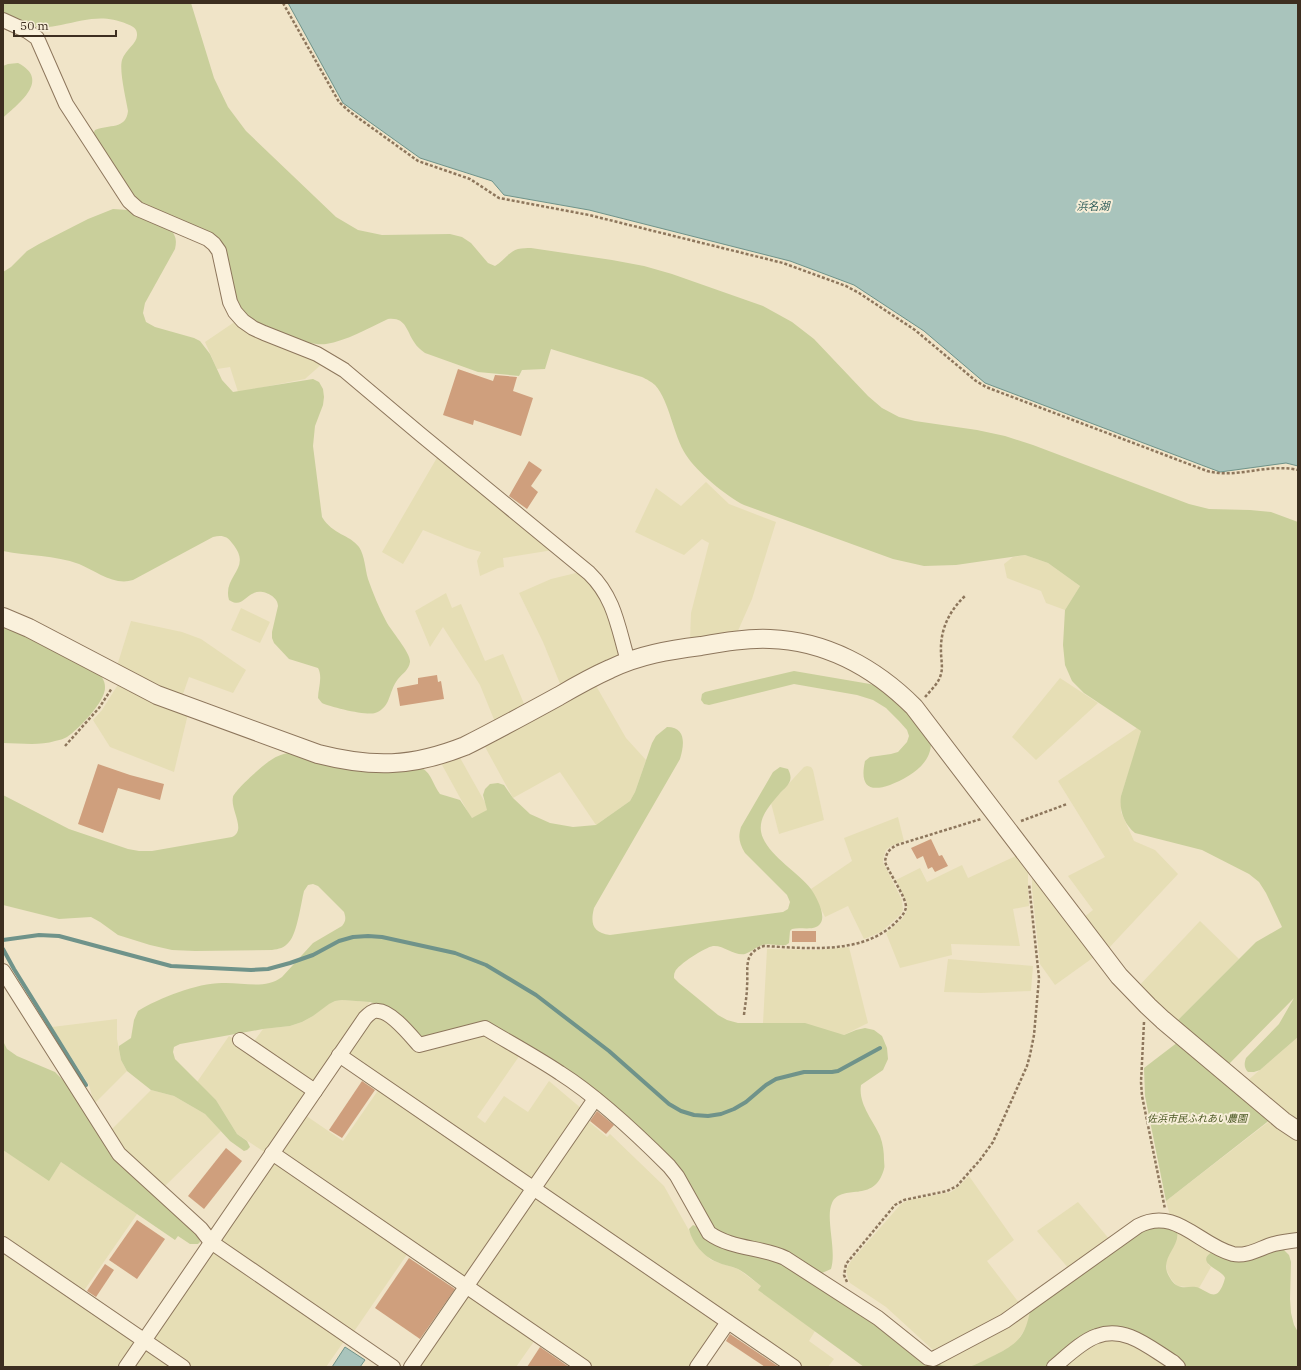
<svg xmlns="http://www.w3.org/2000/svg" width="1301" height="1370" font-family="'IBM Plex Serif','Noto Sans JP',serif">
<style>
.farmland{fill:#e6deb5}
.green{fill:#c9cf9b}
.water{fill:#a9c4bc;stroke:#6f938a}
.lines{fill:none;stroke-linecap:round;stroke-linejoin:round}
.stream{stroke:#6f938a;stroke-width:4}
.building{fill:#cf9f7d}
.minor-casing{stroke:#8d765c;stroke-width:16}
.tertiary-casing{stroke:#8d765c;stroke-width:20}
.path{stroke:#8d765c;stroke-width:2.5;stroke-dasharray:3 2;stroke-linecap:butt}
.minor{stroke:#faf1dc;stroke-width:14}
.tertiary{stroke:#faf1dc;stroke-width:18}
.labels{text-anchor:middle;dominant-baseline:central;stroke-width:4;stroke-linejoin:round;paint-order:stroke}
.park-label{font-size:10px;font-style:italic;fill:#4d5a26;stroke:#f7eed8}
.water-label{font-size:11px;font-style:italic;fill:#2f5d5a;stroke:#f7eed8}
</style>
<rect width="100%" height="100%" fill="#f0e4c8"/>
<g class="farmland">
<polygon points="236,321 323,363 305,379 238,392 230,367 217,369 205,342"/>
<polygon points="438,456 553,550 503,558 504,567 498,568 480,576 477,561 481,552 467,548 423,530 403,564 382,552"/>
<polygon points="706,482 729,504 776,522 752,599 737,633 690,640 691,613 709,543 702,539 684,555 635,532 656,488 681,506"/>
<polygon points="1025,555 1048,563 1080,586 1065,610 1046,603 1041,591 1007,578 1004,564 1013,557"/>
<polygon points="580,572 600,593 620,653 618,657 561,686 543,642 519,593 551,579"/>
<polygon points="446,593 452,608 461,604 485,661 503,654 525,706 495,722 480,685 443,627 430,647 415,611"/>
<polygon points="241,608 270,622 260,643 231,630"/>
<polygon points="131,621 182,632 201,639 246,670 233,693 189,677 182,697 117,666"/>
<polygon points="1060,678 1098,703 1036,760 1012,737"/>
<polygon points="119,683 188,714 174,772 110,747 93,720 102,710"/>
<polygon points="595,684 626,738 646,760 635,792 630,801 596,825 560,772 513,798 484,745"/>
<polygon points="1137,728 1142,731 1121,796 1121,812 1134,841 1155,850 1178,874 1107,950 1083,918 1093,910 1068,876 1105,857 1058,781"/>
<polygon points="459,756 487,806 487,810 485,812 475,817 472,818 470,816 441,763"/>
<polygon points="807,766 811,767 813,770 824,820 779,834 771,803 804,767"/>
<polygon points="898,817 904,841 891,846 886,850 884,856 883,862 902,900 903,910 899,916 881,932 864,939 848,906 825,917 811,889 852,861 844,838"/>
<polygon points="1018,855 1028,869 1028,889 1029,906 1013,909 1020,946 951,944 952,955 900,968 886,933 902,919 907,911 907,903 896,880 920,868 927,882 962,865 968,878"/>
<polygon points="1034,876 1094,957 1055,985 1040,964 1032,889 1032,877"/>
<polygon points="1200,921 1239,959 1176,1022 1138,987"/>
<polygon points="849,947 868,1023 844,1035 763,1023 767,949 816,950"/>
<polygon points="948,959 1033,966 1031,991 981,993 944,992"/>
<polygon points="342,1000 370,1002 314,1083 252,1044 263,1029 290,1026 302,1022 313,1016 328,1004 335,1001"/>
<polygon points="373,1017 484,1033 520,1055 477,1117 485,1123 504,1096 528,1112 549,1081 582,1109 534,1179 530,1180 349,1056 348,1051"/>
<polygon points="117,1019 117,1039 121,1060 127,1071 94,1104 89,1085 52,1027"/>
<polygon points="229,1036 306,1089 307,1093 266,1153 237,1134 216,1100 197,1082"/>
<polygon points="1298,1037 1298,1122 1247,1081"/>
<polygon points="379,1089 524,1188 525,1192 467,1277 463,1278 282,1154 281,1150 305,1115 343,1141"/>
<polygon points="151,1090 174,1096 205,1114 221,1131 164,1187 123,1150 110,1131"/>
<polygon points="587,1120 607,1137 610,1134 664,1186 700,1250 711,1260 738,1269 761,1286 759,1290 815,1331 809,1341 834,1359 828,1367 803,1367 543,1189 543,1185"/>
<polygon points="1271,1120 1298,1140 1298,1235 1253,1247 1234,1249 1170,1216 1166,1201"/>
<polygon points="3,1150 49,1180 61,1162 137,1214 83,1292 3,1238"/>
<polygon points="276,1162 408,1253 353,1333 221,1243 220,1239 272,1163"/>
<polygon points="969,1176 1014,1240 987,1261 1020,1304 1002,1316 938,1351 933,1350 886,1307 850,1283 848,1279 846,1270 851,1261 901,1204 909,1200 951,1192 958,1187"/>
<polygon points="538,1197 718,1321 719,1326 691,1367 593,1367 476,1287 475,1283 533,1198"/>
<polygon points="1078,1202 1110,1240 1069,1269 1037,1231"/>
<polygon points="1177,1232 1216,1252 1208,1264 1211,1267 1199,1288 1177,1286 1171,1279 1167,1271 1166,1262 1168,1255 1176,1242"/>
<polygon points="3,1250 134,1340 135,1344 120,1367 3,1367"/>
<polygon points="215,1251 345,1340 326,1367 192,1367 154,1341 153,1337 211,1252"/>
<polygon points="466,1296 470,1296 535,1340 516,1367 418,1367"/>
<polygon points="1029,1310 1029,1317 1027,1326 1016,1343 1010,1347 977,1365 969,1367 955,1367 933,1364"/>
<polygon points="1109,1338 1132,1342 1171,1367 1062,1367 1087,1347"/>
<polygon points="148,1349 174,1367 132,1367 143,1350"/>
</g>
<g class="green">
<path d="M3,3h188l23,75 14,29 18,24 90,86 22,13 24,5 68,-1 12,3 9,6 17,20 7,3c8,-4 13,-14 23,-17 4,-1 9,-1 13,-1l81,12 32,6 28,8 91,32 29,16 22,17 54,57 14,12 17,9 16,4 62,9 28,6 28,9 156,59 20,5 41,1 21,2 27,10v515l-38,33 -6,2h-6c-4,-4 -4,-8 -2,-14l33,-34 15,-26 -66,67 -52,-43 80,-80 26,-15 -16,-34 -7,-11 -10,-8 -47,-24 -67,-17c-11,-9 -16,-23 -14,-37l20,-65 -57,-38 -12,-12 -7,-16 -2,-20 2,-35 15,-24 -32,-23 -23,-8 -69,10 -32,1 -31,-7 -149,-54c-18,-9 -47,-33 -58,-50 -13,-20 -16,-53 -31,-70 -3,-3 -9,-6 -13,-8l-91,-28 -6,20 -23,1 -3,6 -41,-4 -53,-19c-4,-3 -8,-6 -11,-11 -8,-12 -8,-25 -26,-23 -19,9 -42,22 -62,25 -16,3 -68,-15 -80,-27 -4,-4 -10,-12 -12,-18 -3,-9 -5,-30 -7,-42l-95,-60 -39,-63 2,-4c14,-6 31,0 33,-19 -2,-12 -9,-40 -6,-51 3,-10 16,-17 15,-26 0,-6 -5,-8 -10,-10 -24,-10 -41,-4 -66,1 -7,1 -14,3 -21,2 -13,0 -25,-7 -37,-13z"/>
<path d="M18,63c33,17 1,40 -15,55v-52l5,-2z"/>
<path d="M113,209l15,1 41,18c7,7 8,12 6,21l-30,54 -2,10 3,9 9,5 39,11 6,3 10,13 12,26 11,12 80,-13 6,3 4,7 1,8 -1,8 -8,21 -2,20 9,71c11,18 27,17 37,30 6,9 6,22 9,32 5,14 11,29 18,42 5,10 25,32 24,41 -1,8 -8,12 -12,17 -5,6 -7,15 -10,22 -3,6 -7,10 -13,12 -8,3 -45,-6 -53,-10l-4,-5c0,-9 5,-21 0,-30l-29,-9 -15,-16 -2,-5v-6l6,-26c0,-10 -16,-17 -24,-13 -10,4 -13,15 -25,7 -7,-25 25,-31 3,-57 -5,-7 -10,-8 -19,-6l-80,43c-19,6 -37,-9 -54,-16 -24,-9 -51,-8 -76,-13v-279l8,-5 16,-16 12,-7 49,-25z"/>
<path d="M3,624l94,47c4,5 8,9 8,16 1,14 -26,42 -38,50 -3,2 -8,3 -12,4 -16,5 -35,2 -52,2z"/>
<path d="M794,671l76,13 9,3 30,25 22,31c0,22 -23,35 -41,42 -23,8 -30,-1 -25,-24l5,-4 21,-3 7,-2 9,-10 2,-6 -2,-6 -8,-9 -13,-13 -13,-8 -16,-5 -63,-11 -85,21 -5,-1 -3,-4 1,-6 3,-2z"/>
<path d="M667,727c20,0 17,19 13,32l-86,149c-4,16 -1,25 16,27l173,-23 5,-3 2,-7 -3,-7 -42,-42c-6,-10 -7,-16 -4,-26l32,-55 7,-5 8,2c2,4 4,9 1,14 -2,4 -6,7 -8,9 -11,13 -26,28 -18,46 9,20 35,34 48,51 6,9 19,32 5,38 -7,3 -17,0 -24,2l-2,2 -1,12 -3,2c-8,1 -17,-2 -24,0 -6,2 -11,7 -17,9 -11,2 -21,-9 -32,-8 -7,1 -36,19 -38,26 -1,1 -1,4 -1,6l5,5 39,32 9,5 11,3h67l39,12 12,-5 9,-2 9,2 8,6 5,12 1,11 -5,11 -22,15c-3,19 12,35 19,51 3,8 4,16 4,24 0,3 1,6 0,9 -10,36 -42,13 -52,34 -7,15 5,47 -1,66l-9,4 -94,-36 -15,-8 -32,-55 -192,-149 -68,13 -35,-31 -16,-5 -28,-2 -7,1 -6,3 -16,12 -11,6 -12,4 -27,3 -83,15 -6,3 -1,5 2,7 41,41 21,34 10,7 3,6 -3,3 -3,1 -14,-10 -25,-27 -31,-18 -23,-6 -24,-19 -6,-11 -2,-11v-3l12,-8 3,-18 4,-9c21,-13 59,-28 84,-28 20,-1 43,7 60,-6l31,-34 29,-17c4,-5 4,-8 2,-14l-26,-26 -5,-2 -5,1 -4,6c-3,12 -7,43 -15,51 -5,6 -10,7 -17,8l-77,1 -23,-1 -22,-5 -32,-10 -18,-13 -9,-5 -32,2 -56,-14v-110l66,34 59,20 11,2h13l80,-14c15,-7 -2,-27 1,-40 2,-7 31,-33 38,-37 6,-4 11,-6 17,-7l134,15c10,6 11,17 18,26l20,6 12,18 15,-8 -4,-15 2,-6 5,-5 8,-1 6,2 9,13 17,16 20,9 23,4 23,-2 34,-24 5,-9 17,-49 4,-7z"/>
<polygon points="3,1041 7,1049 17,1056 55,1072 66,1083 114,1158 197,1233 199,1237 200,1242 198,1244 190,1244 178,1236 175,1240 61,1162 49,1181 3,1150"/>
<polygon points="1178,1042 1271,1119 1166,1201 1145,1096 1144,1068"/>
<path d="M693,1225l83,35 99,62 51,41 29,4h-91l-106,-77 3,-4c-8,-6 -15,-13 -23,-17 -7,-3 -15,-4 -21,-7 -13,-5 -25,-19 -28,-33z"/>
<path d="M1156,1225l21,7c3,14 -15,24 -10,40 2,5 6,12 11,14 7,3 14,-1 21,2 5,2 12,8 17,6 5,-2 8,-12 9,-16 -2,-8 -31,-15 -13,-26l72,-2 5,5 2,7 -1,37 1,14 3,12 4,7v35h-113l-49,-34 -54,6 -36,28h-77c9,-3 17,-8 26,-12 23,-12 30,-18 35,-44l111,-80z"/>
</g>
<g class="water">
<polygon points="288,3 1298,3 1298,466 1286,463 1220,472 985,383 924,331 854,285 790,261 589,210 504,195 492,181 420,158 343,103"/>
<polygon points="345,1347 365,1360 360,1367 332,1367"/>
</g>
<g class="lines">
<g class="stream">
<polyline points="3,940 39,935 59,936 171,966 251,970 268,969 290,963 313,955 339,941 353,937 368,936 382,937 455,953 486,965 536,995 609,1051 669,1104 681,1111 694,1115 708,1116 721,1114 734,1109 746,1102 766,1085 776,1079 804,1072 832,1072 838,1071 880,1048"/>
<polyline points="3,949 14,969 86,1085"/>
</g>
</g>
<g class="building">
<polygon points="458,369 493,381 495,375 517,377 513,391 533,398 521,436 474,420 473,425 443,415"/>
<polygon points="529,461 542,470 531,486 538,492 527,509 509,496"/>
<polygon points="437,675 438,682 441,681 444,699 400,706 397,688 418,684 418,678"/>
<polygon points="98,764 130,775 164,784 160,800 118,788 103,833 78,824"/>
<polygon points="931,839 939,856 942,855 948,866 935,872 932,867 928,869 923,856 917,859 911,848"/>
<rect x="792" y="931" width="24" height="11"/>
<polygon points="362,1081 375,1090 342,1138 329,1130"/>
<polygon points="597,1111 614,1125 606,1134 590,1121"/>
<polygon points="226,1148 242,1161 204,1209 188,1196"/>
<polygon points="137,1220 165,1239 137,1279 109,1260"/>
<polygon points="409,1258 455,1289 420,1339 375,1308"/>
<polygon points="105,1264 114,1270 96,1297 87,1291"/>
<polygon points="730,1334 779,1367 765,1367 726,1341"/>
<polygon points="540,1347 569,1367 527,1367"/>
</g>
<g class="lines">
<defs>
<g id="minor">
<path d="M3,20l24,11 10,7 29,66 63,97 9,8 70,30 6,5 5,7 11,51 5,10 8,9 10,7 11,5 53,21 27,16 76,64 169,139c26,25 29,55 39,88"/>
<polyline points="3,971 119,1154 201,1229 211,1242 393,1367"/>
<polyline points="240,1040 315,1091"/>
<polyline points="339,1055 794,1367"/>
<polyline points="272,1153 584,1367"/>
<polyline points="3,1244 183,1367"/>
<path d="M126,1367l239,-349c4,-4 8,-8 13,-7 13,0 33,25 41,34l66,-17c25,15 51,29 75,45 38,24 77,61 109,93l8,10 32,57c22,16 52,14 76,25l93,60 50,40 5,1 4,-2 68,-36 133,-95c37,-20 61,19 95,28 14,3 27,-6 41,-10 8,-2 16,-3 24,-4"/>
<polyline points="411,1367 595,1099"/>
<polyline points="697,1367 728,1322"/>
<path d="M1054,1367c12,-10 28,-26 43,-31 28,-11 53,12 76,26l5,5"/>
</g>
<path id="tertiary" d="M3,617l26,11 128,67 161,59c55,14 94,13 147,-8 32,-16 63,-33 94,-50 17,-10 33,-19 51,-27 29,-14 59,-19 91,-23 23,-4 46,-8 69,-7 56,2 105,29 144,68l205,269 29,30 15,14 120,101 15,10"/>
</defs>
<use href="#minor" class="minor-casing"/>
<use href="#tertiary" class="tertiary-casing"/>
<g class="path">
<path d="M283,3l56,99 11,10 68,49 52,18 29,19 90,17 194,48 63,23 13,7 56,37 61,51 10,6 221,84c30,8 60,-8 91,-1"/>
<path d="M925,697c6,-7 14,-14 16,-23 2,-7 0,-15 0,-22 -1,-22 8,-41 24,-56"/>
<polyline points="65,746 99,708 112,688"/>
<polyline points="1021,821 1067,804"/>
<path d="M744,1015c1,-10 3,-19 3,-29 1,-9 -1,-20 2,-28 3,-7 9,-10 15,-12 42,2 97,9 130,-22 5,-5 11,-10 12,-17 0,-10 -17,-34 -21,-45 1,-9 4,-13 12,-17l84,-26"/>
<polyline points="1144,1022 1141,1082 1142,1096 1165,1209"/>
<polyline points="847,1282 844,1275 846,1264 895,1205 904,1200 947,1191 957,1186 980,1160 993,1142 1027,1066 1030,1055 1034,1035 1039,978 1029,884"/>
</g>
<use href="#minor" class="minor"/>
<use href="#tertiary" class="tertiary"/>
</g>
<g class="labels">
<g class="park-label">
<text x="1197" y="1118">佐浜市民ふれあい農園</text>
</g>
<g class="water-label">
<text x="1093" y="206">浜名湖</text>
</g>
</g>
<rect width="1301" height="1370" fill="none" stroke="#3d2e20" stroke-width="8"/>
<path d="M14 30v6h102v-6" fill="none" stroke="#3d2e20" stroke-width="2"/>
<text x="20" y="30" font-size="12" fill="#3d2e20" stroke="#f7eed8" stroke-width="3" paint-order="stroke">50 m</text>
</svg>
